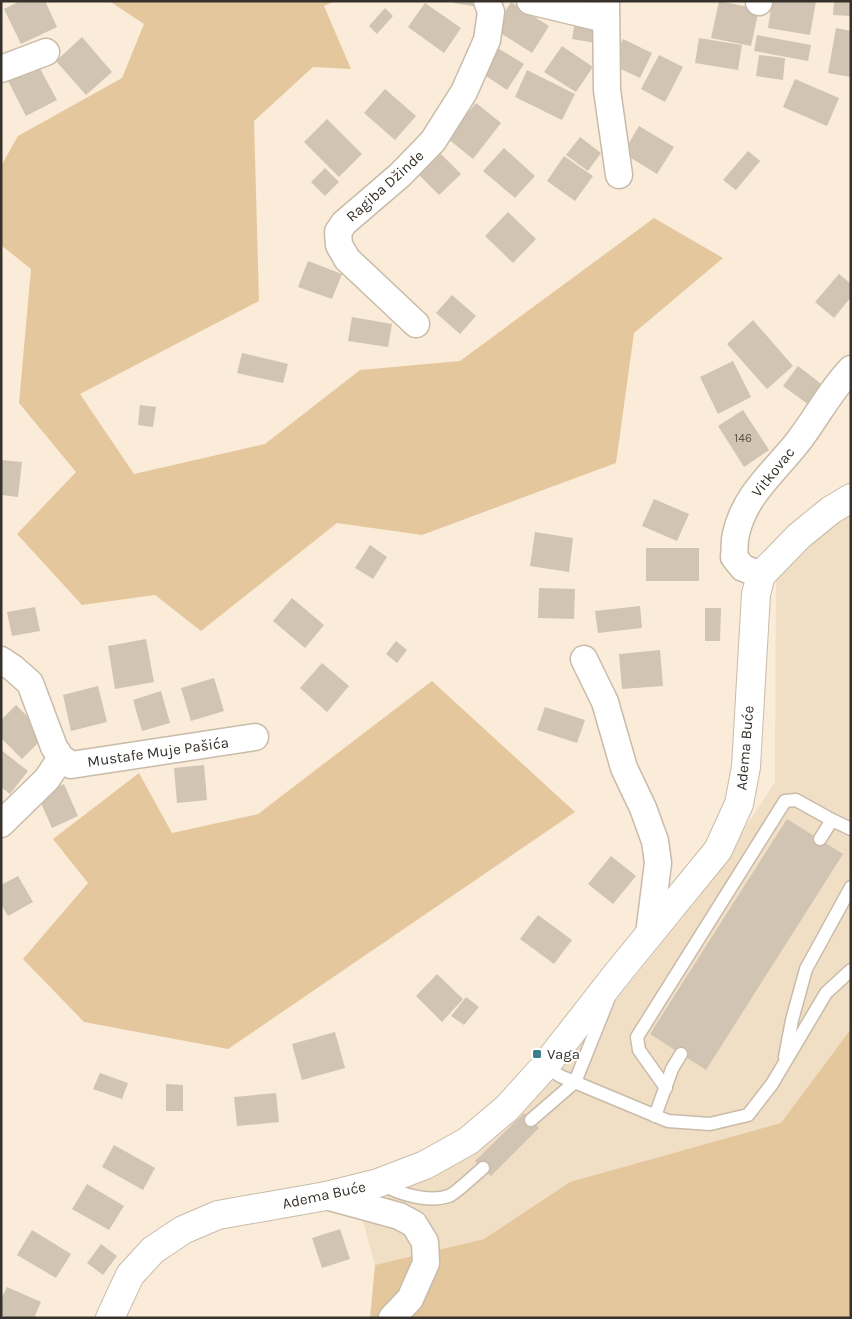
<svg xmlns="http://www.w3.org/2000/svg" width="852" height="1319" font-family="Karla,sans-serif">
<style>
.built{fill:#f1dfc5}
.green{fill:#e5c79d}
.building{fill:#d1c4b2}
.lines{fill:none;stroke-linecap:round;stroke-linejoin:round}
.service-casing{stroke:#c8bba9;stroke-width:15}
.minor-casing{stroke:#c8bba9;stroke-width:29}
.tertiary-casing{stroke:#c8bba9;stroke-width:30}
.service{stroke:#fff;stroke-width:12}
.minor{stroke:#fff;stroke-width:26}
.tertiary{stroke:#fff;stroke-width:28}
.poi-dot{fill:#3b7f8d;stroke:#fff;stroke-width:2}
.labels{text-anchor:middle;dominant-baseline:central;stroke-width:4;stroke-linejoin:round;paint-order:stroke}
.number-label{font-size:12px;fill:#5d564c}
.street-label{font-size:15px;fill:#36312a;stroke:#fff}
.poi-label{font-size:15px;fill:#36312a;stroke:#fff;text-anchor:start}
</style>
<rect width="100%" height="100%" fill="#faecd9"/>
<polygon class="built" points="851,499 851,1154 570,1182 484,1239 375,1265 355,1192 431,1167 584,1039 698,899 775,782 776,569"/>
<g class="green">
<polygon points="109,1 335,1 324,6 351,69 313,67 254,121 259,301 80,394 134,474 265,444 360,370 460,361 654,218 723,258 634,333 616,463 422,535 337,523 201,631 155,595 82,605 17,534 76,472 19,403 31,269 1,245 1,166 18,136 122,78 144,24"/>
<polygon points="432,681 575,812 228,1049 84,1022 23,959 88,883 53,839 139,773 172,833 258,814"/>
<polygon points="851,1029 851,1318 370,1318 375,1265 484,1239 570,1182 781,1123"/>
</g>
<g class="building">
<polygon points="20,1 45,1 57,27 21,44 4,9"/>
<polygon points="454,1 480,1 479,7 454,3"/>
<polygon points="719,1 759,9 751,46 711,38"/>
<polygon points="772,1 816,1 810,35 768,28"/>
<polygon points="834,1 851,1 851,16 833,15"/>
<polygon points="511,2 549,26 532,53 494,29"/>
<polygon points="425,3 461,28 444,53 408,27"/>
<polygon points="385,8 393,16 377,34 369,26"/>
<polygon points="575,21 599,25 596,43 572,39"/>
<polygon points="836,28 851,31 851,77 828,73"/>
<polygon points="757,35 811,45 808,61 754,51"/>
<polygon points="82,37 112,72 86,95 56,61"/>
<polygon points="699,38 742,45 738,70 695,63"/>
<polygon points="623,39 652,53 640,78 610,64"/>
<polygon points="562,46 593,67 576,92 544,72"/>
<polygon points="496,47 524,64 507,90 480,72"/>
<polygon points="659,55 683,67 665,102 641,89"/>
<polygon points="759,55 785,58 783,80 756,76"/>
<polygon points="37,63 57,100 26,116 7,79"/>
<polygon points="527,70 575,94 562,120 515,97"/>
<polygon points="795,79 839,98 827,126 783,107"/>
<polygon points="385,89 416,116 395,140 364,113"/>
<polygon points="476,103 501,123 473,159 447,138"/>
<polygon points="327,119 362,154 339,177 304,142"/>
<polygon points="639,126 674,147 657,174 623,153"/>
<polygon points="580,137 601,153 588,171 566,155"/>
<polygon points="504,148 535,176 515,198 483,171"/>
<polygon points="436,149 461,174 439,195 414,170"/>
<polygon points="748,151 760,161 736,190 723,180"/>
<polygon points="564,156 593,176 575,201 547,181"/>
<polygon points="325,168 339,182 325,196 311,182"/>
<polygon points="508,212 536,239 513,263 485,236"/>
<polygon points="308,261 342,274 332,299 298,287"/>
<polygon points="839,274 851,284 851,297 834,318 815,302"/>
<polygon points="452,295 476,316 460,334 436,313"/>
<polygon points="352,317 392,324 388,347 348,341"/>
<polygon points="753,320 793,366 767,389 727,344"/>
<polygon points="242,353 288,364 283,383 237,373"/>
<polygon points="733,361 751,397 718,414 700,377"/>
<polygon points="798,366 824,386 809,405 783,386"/>
<polygon points="140,405 156,407 153,427 138,425"/>
<polygon points="743,410 769,450 744,467 718,426"/>
<polygon points="1,460 22,462 18,497 1,495"/>
<polygon points="654,499 689,514 677,541 642,526"/>
<polygon points="535,532 573,538 569,572 530,566"/>
<polygon points="370,545 387,557 373,579 355,568"/>
<rect x="646" y="548" width="53" height="33"/>
<polygon points="539,588 575,589 574,619 538,618"/>
<polygon points="292,598 324,625 305,648 273,621"/>
<polygon points="640,606 642,628 598,633 595,611"/>
<polygon points="35,607 40,631 12,636 7,612"/>
<polygon points="705,608 721,608 720,641 705,641"/>
<polygon points="146,639 154,682 115,689 108,646"/>
<polygon points="396,641 407,650 397,663 386,654"/>
<polygon points="660,650 663,686 622,689 619,654"/>
<polygon points="322,663 349,686 327,712 300,688"/>
<polygon points="214,678 224,711 191,721 181,688"/>
<polygon points="98,686 107,722 71,731 63,695"/>
<polygon points="161,691 170,723 142,731 133,700"/>
<polygon points="16,705 46,735 22,759 1,738 1,720"/>
<polygon points="545,707 585,720 577,743 537,730"/>
<polygon points="1,750 28,771 10,794 1,787"/>
<polygon points="204,765 207,800 177,803 174,768"/>
<polygon points="64,784 78,816 52,828 38,796"/>
<polygon points="787,819 843,854 706,1070 650,1034"/>
<polygon points="611,856 636,876 613,904 588,884"/>
<polygon points="18,876 33,902 8,916 1,904 1,885"/>
<polygon points="538,915 572,940 554,964 520,939"/>
<polygon points="437,974 463,999 442,1022 416,996"/>
<polygon points="466,997 479,1007 464,1025 451,1016"/>
<polygon points="335,1032 345,1068 302,1080 292,1044"/>
<polygon points="100,1073 128,1083 122,1099 93,1089"/>
<polygon points="166,1084 183,1085 183,1111 166,1111"/>
<polygon points="276,1093 279,1122 237,1126 234,1097"/>
<polygon points="524,1113 539,1128 491,1176 475,1161"/>
<polygon points="114,1145 155,1168 143,1190 102,1167"/>
<polygon points="87,1184 124,1206 109,1230 72,1209"/>
<polygon points="340,1229 350,1259 322,1268 312,1238"/>
<polygon points="32,1230 71,1254 56,1278 17,1255"/>
<polygon points="101,1244 117,1256 103,1275 87,1263"/>
<polygon points="7,1287 41,1302 34,1318 8,1318 1,1315 1,1299"/>
</g>
<g class="lines">
<defs>
<g id="service">
<polyline points="820,839 832,820 851,829"/>
<polyline points="785,1057 792,1020 806,969 851,887"/>
<polyline points="545,1066 560,1076 668,1121 710,1124 748,1115 772,1084 826,993 851,970"/>
<polyline points="666,1088 639,1050 637,1037 785,801 796,800 832,820"/>
<polyline points="655,1116 672,1069 681,1054"/>
<polyline points="531,1120 575,1082 608,1000"/>
<path d="M381,1184c19,10 47,19 68,12 7,-3 27,-22 34,-28"/>
</g>
<g id="minor">
<polyline points="530,1 605,19"/>
<polyline points="606,1 607,90 619,175"/>
<polyline points="759,2 759,1"/>
<polyline points="1,69 46,52"/>
<polyline points="416,324 347,259 339,245 338,232 344,223 400,175 433,141 464,92 487,40 491,12 487,1"/>
<path d="M761,575l-18,-7 -9,-11c1,-8 0,-16 2,-23 8,-38 38,-62 61,-91 19,-24 32,-51 54,-74"/>
<polyline points="584,659 605,702 624,768 643,808 655,841 658,863 649,934"/>
<polyline points="1,660 13,668 30,683 54,747 61,758 71,765 255,737"/>
<polyline points="1,824 47,779 61,758"/>
<polyline points="326,1196 399,1216 414,1224 425,1242 426,1263 410,1299 392,1318"/>
</g>
<polyline id="tertiary" points="110,1318 130,1275 153,1250 183,1230 218,1215 326,1196 378,1183 425,1165 468,1141 507,1108 545,1066 617,974 718,850 739,804 746,767 756,594 761,575 799,536 831,510 851,498"/>
</defs>
<use href="#service" class="service-casing"/>
<use href="#minor" class="minor-casing"/>
<use href="#tertiary" class="tertiary-casing"/>
<use href="#service" class="service"/>
<use href="#minor" class="minor"/>
<use href="#tertiary" class="tertiary"/>
</g>
<rect class="poi-dot" x="532" y="1049" width="10" height="10" rx="2.5"/>
<g class="labels">
<g class="number-label">
<text x="743" y="438">146</text>
</g>
<g class="street-label">
<text transform="translate(385 186) rotate(-42)">Ragiba Džinde</text>
<text transform="translate(773 472) rotate(-51)">Vitkovac</text>
<text transform="translate(745 748) rotate(-85)">Adema Buće</text>
<text transform="translate(158 752) rotate(-8)">Mustafe Muje Pašića</text>
<text transform="translate(324 1195) rotate(-12)">Adema Buće</text>
</g>
<g class="poi-label">
<text x="547" y="1054">Vaga</text>
</g>
</g>
<rect width="852" height="1319" fill="none" stroke="#36312a" stroke-width="5"/>
</svg>
